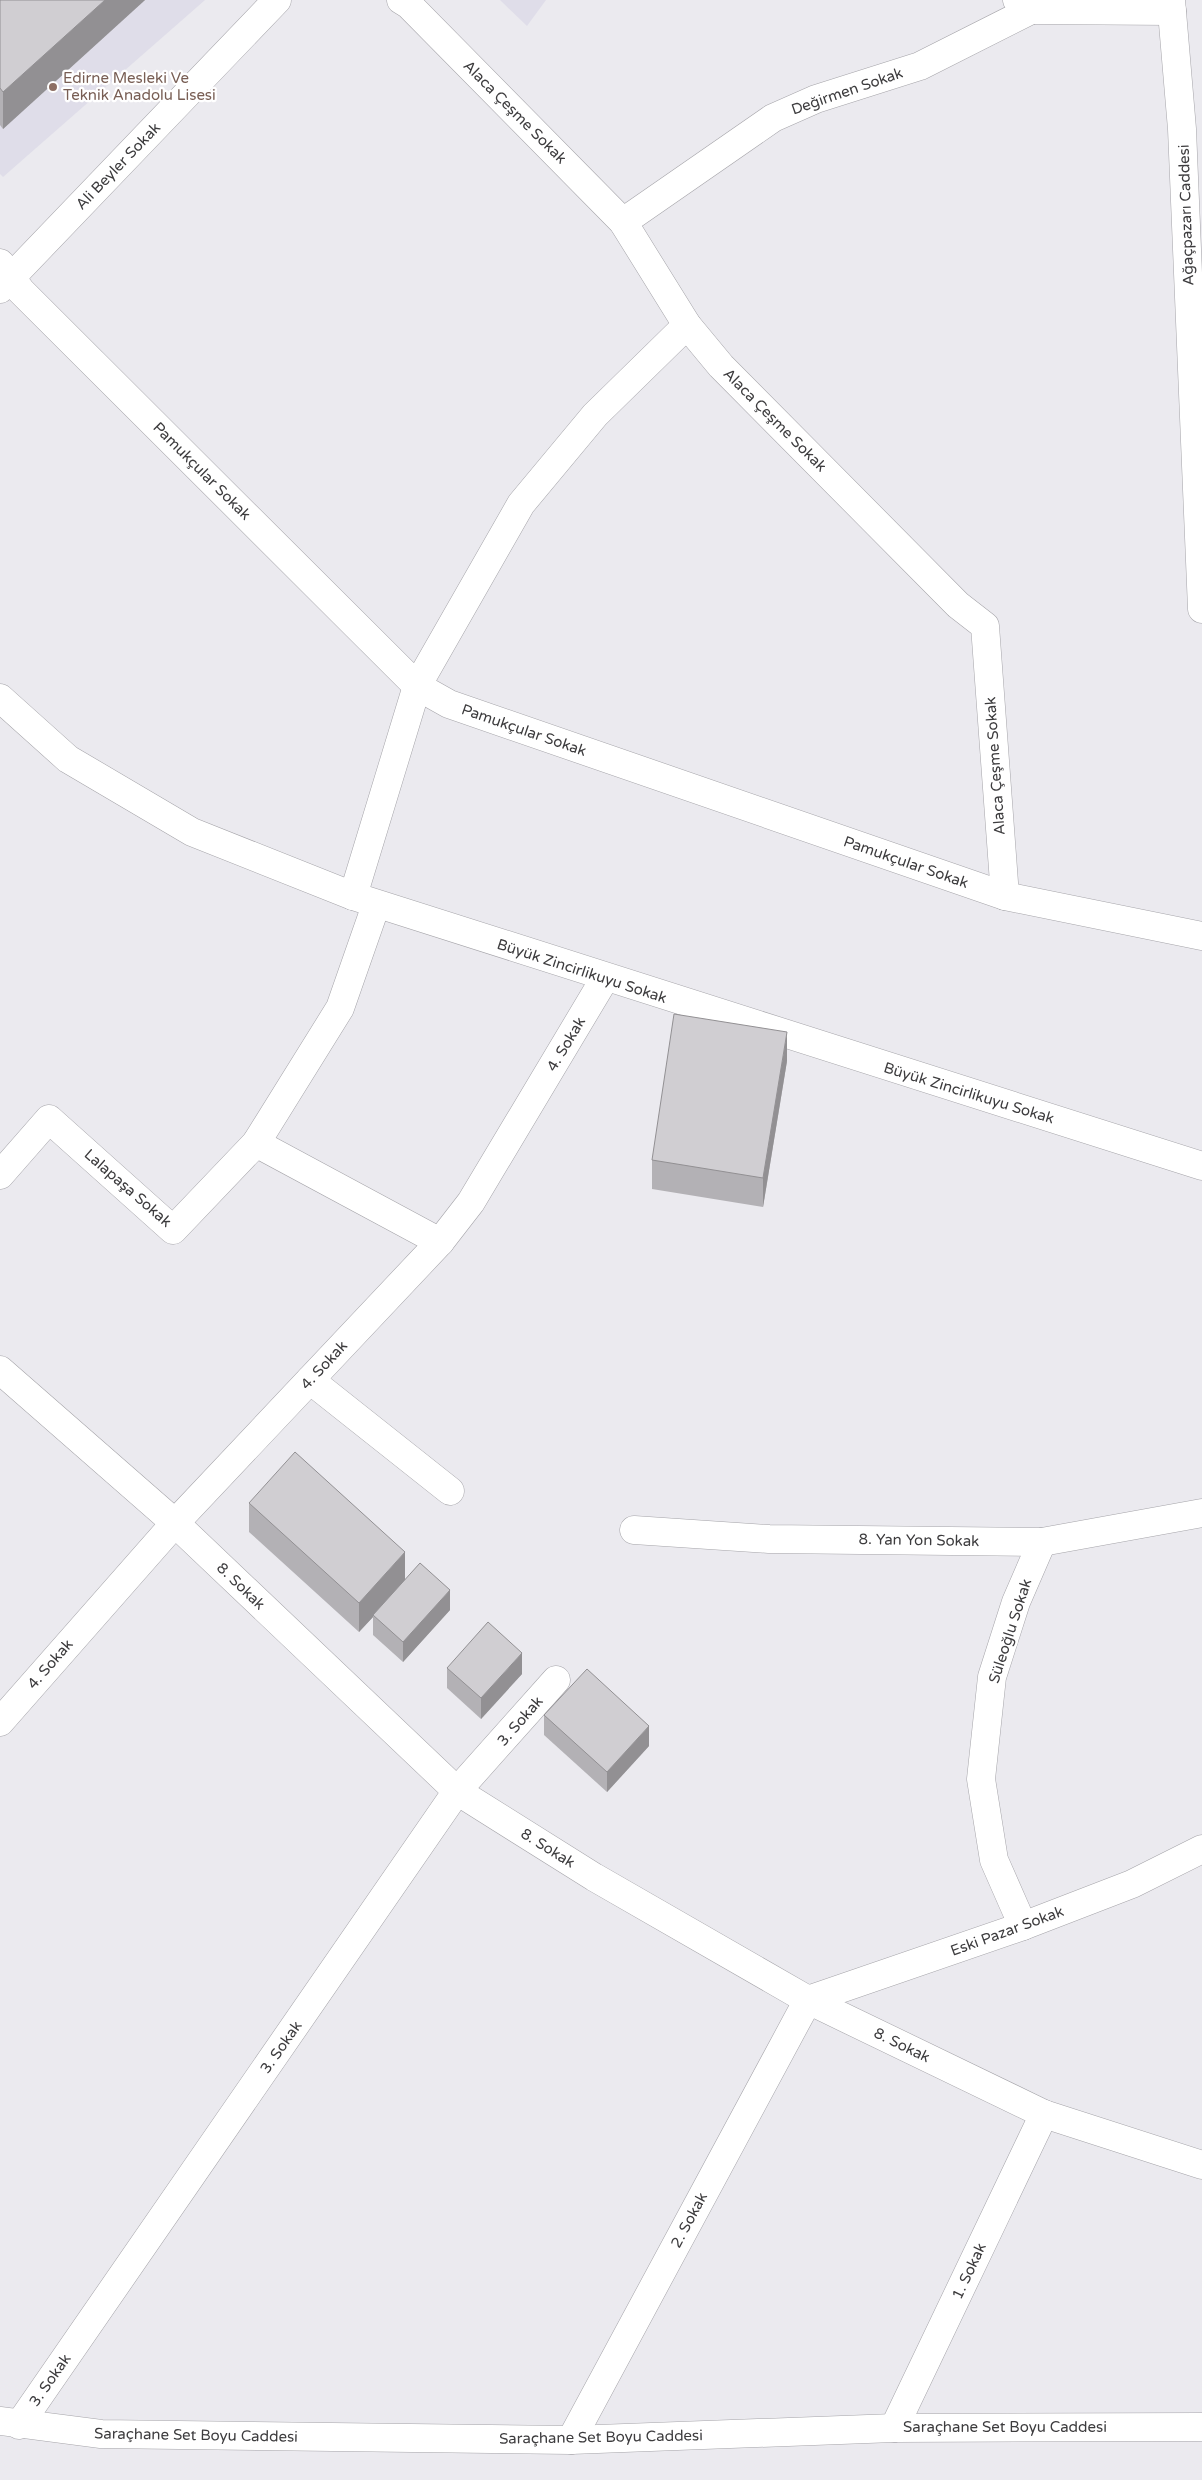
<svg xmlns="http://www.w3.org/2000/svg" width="1202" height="2480" font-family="'Varela Round',sans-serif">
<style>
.built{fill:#dfdde9}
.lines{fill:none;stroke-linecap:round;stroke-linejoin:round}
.minor-casing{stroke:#a5a4a9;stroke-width:29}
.minor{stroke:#fff;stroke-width:28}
.wall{fill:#b3b1b5}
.shaded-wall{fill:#929093}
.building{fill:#d0ced2;stroke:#929093}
.education-dot{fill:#8d6e63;stroke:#fff;stroke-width:2}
.labels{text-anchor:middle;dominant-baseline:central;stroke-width:4.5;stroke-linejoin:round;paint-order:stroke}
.education-label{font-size:15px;fill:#785e54;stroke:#fff;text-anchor:start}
.street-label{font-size:15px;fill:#3d3c3e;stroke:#fff}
</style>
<rect width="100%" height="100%" fill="#ebeaef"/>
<g class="built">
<polygon points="0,0 205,0 3,177 0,174"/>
<polygon points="500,0 546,0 527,26"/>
</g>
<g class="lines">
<defs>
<g id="minor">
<polyline points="401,0 409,5 623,222 687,325 721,366 958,605 985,626 1005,896"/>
<polyline points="1017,0 1031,10 1172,11"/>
<polyline points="1171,0 1182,129 1202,609"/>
<polyline points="623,222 773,118 816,99 920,66 1031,10"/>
<polyline points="0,263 21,291 417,686 449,704 1005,896 1202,936"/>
<polyline points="0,289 277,0"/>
<polyline points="0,698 68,759 192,832 353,896 1202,1166"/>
<polyline points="353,896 417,686 521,504 595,415 687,325"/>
<polyline points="256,1143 440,1242"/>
<polyline points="0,1175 49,1119 173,1230 256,1143 340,1008 376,905"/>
<polyline points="0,1370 175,1523 457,1791 594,1877 808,2000 1044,2114 1202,2165"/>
<polyline points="310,1380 450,1491"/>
<polyline points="634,1530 769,1539 1042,1542 1202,1513"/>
<polyline points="0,1722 175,1523 440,1242 471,1202 605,978"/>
<polyline points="1023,1926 994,1860 981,1779 992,1677 1016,1602 1042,1542"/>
<polyline points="0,2421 101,2434 571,2440 894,2428 1202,2427"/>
<polyline points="19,2425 457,1791 556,1680"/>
<polyline points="894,2428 1044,2114"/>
<polyline points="571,2440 808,2000 1023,1926 1132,1884 1202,1849"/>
</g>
</defs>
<use href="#minor" class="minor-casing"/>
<use href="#minor" class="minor"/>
</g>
<g class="wall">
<polygon points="0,0 145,0 3,129 0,125"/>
<polygon points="787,1061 763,1207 652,1189 652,1160"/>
<polygon points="249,1503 405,1579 450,1610 403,1662 373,1635 373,1617 359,1632 249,1532"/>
<polygon points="447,1668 522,1674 481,1719 447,1688"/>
<polygon points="544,1715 649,1746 607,1792 544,1735"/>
</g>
<g class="shaded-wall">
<polygon points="105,0 145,0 3,129 3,92"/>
<polygon points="787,1032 787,1061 763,1207 763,1178"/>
<polygon points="405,1552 405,1581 373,1615 373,1617 359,1632 359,1603"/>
<polygon points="450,1590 450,1610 403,1662 403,1642"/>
<polygon points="522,1653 522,1674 481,1719 481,1698"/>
<polygon points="649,1726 649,1746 607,1792 607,1772"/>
</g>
<g class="building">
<polygon points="0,0 105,0 3,92 0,88"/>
<polygon points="674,1014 787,1032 763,1178 652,1160"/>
<polygon points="295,1452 405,1552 359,1603 249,1503"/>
<polygon points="420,1563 450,1590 403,1642 373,1615"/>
<polygon points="488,1622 522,1653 481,1698 447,1668"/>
<polygon points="587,1669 649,1726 607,1772 544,1715"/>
</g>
<circle class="education-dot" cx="53" cy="87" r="5"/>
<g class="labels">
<g class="education-label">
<text x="63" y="78">Edirne Mesleki Ve<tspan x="63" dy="17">Teknik Anadolu Lisesi</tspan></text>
</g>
<g class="street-label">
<text transform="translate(847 91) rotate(-19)">Değirmen Sokak</text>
<text transform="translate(515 112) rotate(45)">Alaca Çeşme Sokak</text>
<text transform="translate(118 166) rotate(-46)">Ali Beyler Sokak</text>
<text transform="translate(1186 215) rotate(-92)">Ağaçpazarı Caddesi</text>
<text transform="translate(775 420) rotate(45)">Alaca Çeşme Sokak</text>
<text transform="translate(202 471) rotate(45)">Pamukçular Sokak</text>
<text transform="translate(524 730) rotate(19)">Pamukçular Sokak</text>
<text transform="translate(995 766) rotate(-94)">Alaca Çeşme Sokak</text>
<text transform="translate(906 862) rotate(19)">Pamukçular Sokak</text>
<text transform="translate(582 971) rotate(18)">Büyük Zincirlikuyu Sokak</text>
<text transform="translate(566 1044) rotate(-59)">4. Sokak</text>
<text transform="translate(969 1093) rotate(17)">Büyük Zincirlikuyu Sokak</text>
<text transform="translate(128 1188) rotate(41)">Lalapaşa Sokak</text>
<text transform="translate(324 1365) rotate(-47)">4. Sokak</text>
<text transform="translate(919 1540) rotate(1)">8. Yan Yon Sokak</text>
<text transform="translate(241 1586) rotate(44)">8. Sokak</text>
<text transform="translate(1010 1631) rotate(-72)">Süleoğlu Sokak</text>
<text transform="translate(50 1664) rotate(-49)">4. Sokak</text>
<text transform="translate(520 1721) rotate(-49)">3. Sokak</text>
<text transform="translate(548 1848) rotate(32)">8. Sokak</text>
<text transform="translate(1007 1931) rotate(-20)">Eski Pazar Sokak</text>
<text transform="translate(902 2045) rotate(26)">8. Sokak</text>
<text transform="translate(281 2047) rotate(-55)">3. Sokak</text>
<text transform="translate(689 2220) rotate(-62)">2. Sokak</text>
<text transform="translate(969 2271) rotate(-65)">1. Sokak</text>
<text transform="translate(50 2380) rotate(-55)">3. Sokak</text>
<text x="1005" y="2427">Saraçhane Set Boyu Caddesi</text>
<text transform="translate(196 2435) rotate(1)">Saraçhane Set Boyu Caddesi</text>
<text transform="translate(601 2437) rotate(-1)">Saraçhane Set Boyu Caddesi</text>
</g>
</g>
</svg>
